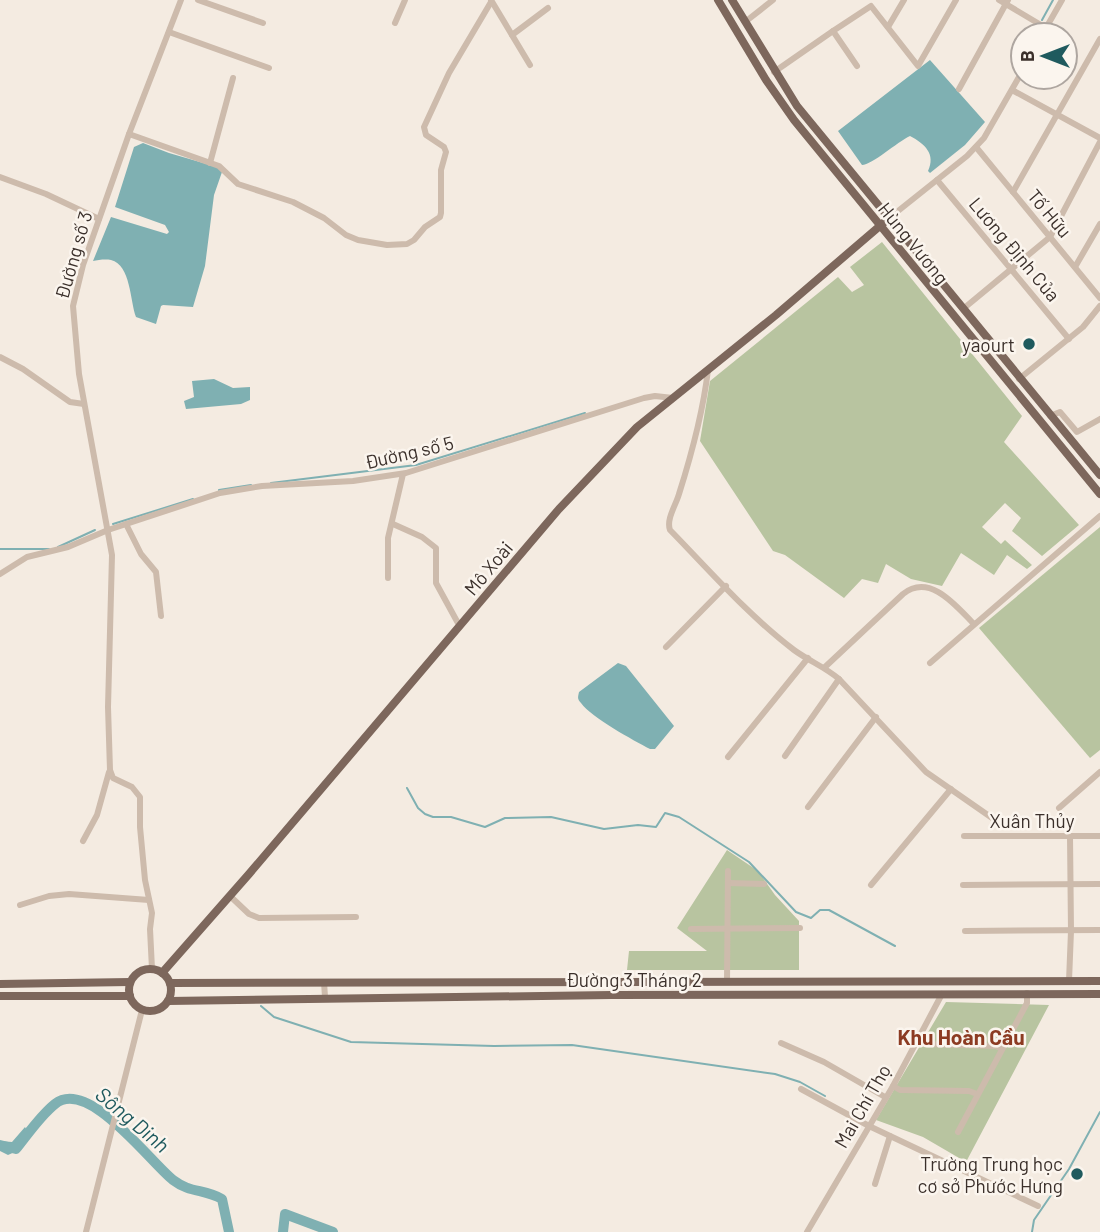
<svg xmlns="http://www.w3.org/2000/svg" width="1100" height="1232" font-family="Barlow,sans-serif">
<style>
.green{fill:#b8c4a0}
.water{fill:#7fb0b2}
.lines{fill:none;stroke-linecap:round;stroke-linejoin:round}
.stream{stroke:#7fb0b2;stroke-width:2}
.river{stroke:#7fb0b2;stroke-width:10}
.minor{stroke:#cdbbac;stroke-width:6}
.major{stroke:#7d675c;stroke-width:8}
.poi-dot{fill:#1f5a5e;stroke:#fbf5ee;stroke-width:2.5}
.labels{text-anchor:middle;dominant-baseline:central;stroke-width:5;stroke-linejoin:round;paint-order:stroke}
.street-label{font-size:19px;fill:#3b302b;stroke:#fbf5ee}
.poi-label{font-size:19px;fill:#3b302b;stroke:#fbf5ee;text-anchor:end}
.neighbourhood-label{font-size:21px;font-weight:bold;fill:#8c3b22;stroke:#fbf5ee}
.water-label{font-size:21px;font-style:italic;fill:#1f5a5e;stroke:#fbf5ee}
</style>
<rect width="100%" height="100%" fill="#f4ebe1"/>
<g class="green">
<polygon points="882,242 1022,416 1004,442 1079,525 1042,556 1012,531 1021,518 1005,503 982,527 1001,544 1005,540 1032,565 1027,569 1007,555 994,575 961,553 942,586 911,579 886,564 878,583 862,579 844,598 785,555 773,551 700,441 710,381 838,277 852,292 864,285 850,267"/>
<polygon points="1100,527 1100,750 1090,758 979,628"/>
<polygon points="727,850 758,871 775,895 799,921 799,970 627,970 629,951 707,951 677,928"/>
<polygon points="946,1002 1049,1005 966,1162 923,1137 876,1120"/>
</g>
<g class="water">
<path d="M930,60l55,62 -20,23 -35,28 -2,-2c8,-17 -3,-27 -18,-35 -13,6 -38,29 -48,29l-24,-34z"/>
<path d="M143,143l26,10 48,14 5,5 -8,23 -9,71 -12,41 -30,-2 -2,1 -5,18 -20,-7c-6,-16 -5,-52 -25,-57 -6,-1 -13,0 -18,1l18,-44 56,17 2,-2 -4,-7 -50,-18 19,-60z"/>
<polygon points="214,379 233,388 250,387 250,400 241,404 186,409 184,401 194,397 192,381"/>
<path d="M618,663l8,3 48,60 -19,23h-5c-17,-9 -58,-31 -69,-46 -4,-4 -3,-6 -2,-11z"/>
<polygon points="25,1127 30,1136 17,1151 8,1155 0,1151 0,1141 12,1142"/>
</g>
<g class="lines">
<g class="stream">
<polyline points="1042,20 1053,0"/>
<polyline points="271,483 416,465 585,413"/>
<polyline points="219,490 251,485"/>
<polyline points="113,524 193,499"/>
<polyline points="58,547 95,530"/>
<polyline points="0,549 49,549"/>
<polyline points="407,788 418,808 425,814 433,817 451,817 485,827 505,818 551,817 604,829 638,825 656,827 665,813 679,817 749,862 796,912 811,918 820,910 829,910 895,946"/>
<polyline points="261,1006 274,1017 351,1042 494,1046 572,1045 775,1074 800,1082 825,1096"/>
<polyline points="1032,1232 1034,1220 1069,1169 1100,1112"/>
</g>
<g class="river">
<path d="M0,1145l16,4c12,-15 24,-33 39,-45 33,-27 95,58 118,76 17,13 31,9 49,19l7,33"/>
<polyline points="283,1232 285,1214 333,1232"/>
</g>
<g class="minor">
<polyline points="198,0 263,23"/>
<polyline points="491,0 530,65"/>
<polyline points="999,0 1046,28"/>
<polyline points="745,22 773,0"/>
<polyline points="395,23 405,0"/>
<polyline points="888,27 904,0"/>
<polyline points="169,32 269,68"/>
<polyline points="512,35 548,8"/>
<polyline points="1042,35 1062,0"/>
<polyline points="857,66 833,31 871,6 918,66 956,0"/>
<polyline points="774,72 833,31"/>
<polyline points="959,89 1008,0"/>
<polyline points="1012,90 1100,138"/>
<polyline points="129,134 219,166 238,184 293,202 324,218 346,235 358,240 387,245 407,244 414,240 425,227 440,217 441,213 441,170 446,152 444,147 426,135 424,127 449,73 491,2"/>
<polyline points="976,147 1100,298"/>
<polyline points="210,163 233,78"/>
<polyline points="0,177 46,194 99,219"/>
<polyline points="937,180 1069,339"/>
<polyline points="1013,192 1100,39"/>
<polyline points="888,219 967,156 984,138 1023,70"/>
<polyline points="1075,267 1100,224"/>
<polyline points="963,309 1050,237 1100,142"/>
<polyline points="0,357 23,369 70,402 84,404"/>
<path d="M708,370c-5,42 -16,83 -29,124 -3,11 -13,25 -9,36 40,41 79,86 124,120 15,11 31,17 45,29l87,93 69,48"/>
<polyline points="1019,379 1083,327 1100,306"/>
<polyline points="1050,416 1060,412 1077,432 1100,419"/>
<polyline points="126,524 141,554 156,572 161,616"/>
<polyline points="393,524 422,537 436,548 436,583 459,625"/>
<polyline points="0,574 27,557 68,547 108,530 220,493 262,486 353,481 406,473 644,398 655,396 673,398"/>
<polyline points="388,578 388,538 403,474"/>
<polyline points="666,647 726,586"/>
<polyline points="930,663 1100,516"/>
<path d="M825,667l78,-73c27,-22 54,13 71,30"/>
<polyline points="785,756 839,679"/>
<polyline points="728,757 808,658"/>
<polyline points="808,807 876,717"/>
<polyline points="1059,808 1100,772"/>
<polyline points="964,836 1100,836"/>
<polyline points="83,841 97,815 109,772"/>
<polyline points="728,883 764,884"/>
<polyline points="871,885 951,789"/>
<polyline points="963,885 1100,884"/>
<polyline points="230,896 249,914 259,918 356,917"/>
<polyline points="20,905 49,896 69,894 149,900"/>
<polyline points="691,929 800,928"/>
<polyline points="965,931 1100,930"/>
<polyline points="152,969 150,929 152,913 145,880 140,827 140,797 132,787 113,778 110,770 108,707 112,555 79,374 73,306 83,265 129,134 181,0"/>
<polyline points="1069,981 1071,931 1070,836"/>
<polyline points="324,982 325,997"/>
<polyline points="727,982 728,871"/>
<polyline points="917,1041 924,1044 996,1046 1002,1049"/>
<polyline points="781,1043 824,1062 885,1097"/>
<polyline points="893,1086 900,1090 969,1091 977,1094"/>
<polyline points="801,1089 869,1126 1038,1206"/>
<polyline points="958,1132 1027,1003 1027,993"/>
<polyline points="875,1184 890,1136"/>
<polyline points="86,1232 142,1010"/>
<polyline points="807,1232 893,1086 942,994"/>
</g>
<g class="major">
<polyline points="718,0 766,80 794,120 1100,494"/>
<polyline points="732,0 797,106 1100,475"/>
<circle cx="150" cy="990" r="21"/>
<polyline points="162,973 249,874 559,509 637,427 776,315 888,219"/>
<polyline points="170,983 1100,981"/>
<polyline points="0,984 130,982"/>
<polyline points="0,996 130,996"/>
<polyline points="168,1001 611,995 1100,994"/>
</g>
</g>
<g class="poi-dot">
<circle cx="1029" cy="344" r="7"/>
<circle cx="1077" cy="1174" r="7"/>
</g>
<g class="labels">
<g class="street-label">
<text transform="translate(1050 213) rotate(50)">Tố Hữu</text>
<text transform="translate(914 243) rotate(51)">Hùng Vương</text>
<text transform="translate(1015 249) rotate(50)">Lương Định Của</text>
<text transform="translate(73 255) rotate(-74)">Đường số 3</text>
<text transform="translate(409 452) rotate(-13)">Đường số 5</text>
<text transform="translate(488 568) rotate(-50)">Mô Xoài</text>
<text x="1032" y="820">Xuân Thủy</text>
<text x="634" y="979">Đường 3 Tháng 2</text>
<text transform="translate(862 1106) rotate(-60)">Mai Chí Thọ</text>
</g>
<g class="poi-label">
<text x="1015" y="344">yaourt</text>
<text x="1063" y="1163">Trường Trung học<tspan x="1063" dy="22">cơ sở Phước Hưng</tspan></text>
</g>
<g class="neighbourhood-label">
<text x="961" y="1036">Khu Hoàn Cầu</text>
</g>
<g class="water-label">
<text transform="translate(133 1119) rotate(40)">Sông Dinh</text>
</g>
</g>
<g transform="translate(1044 56) rotate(270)"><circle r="33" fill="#fbf5ee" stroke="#aea6a0" stroke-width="2"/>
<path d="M0-5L12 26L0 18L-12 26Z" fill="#1f5a5e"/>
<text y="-10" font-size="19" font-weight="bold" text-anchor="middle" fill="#3b302b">B</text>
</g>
</svg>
